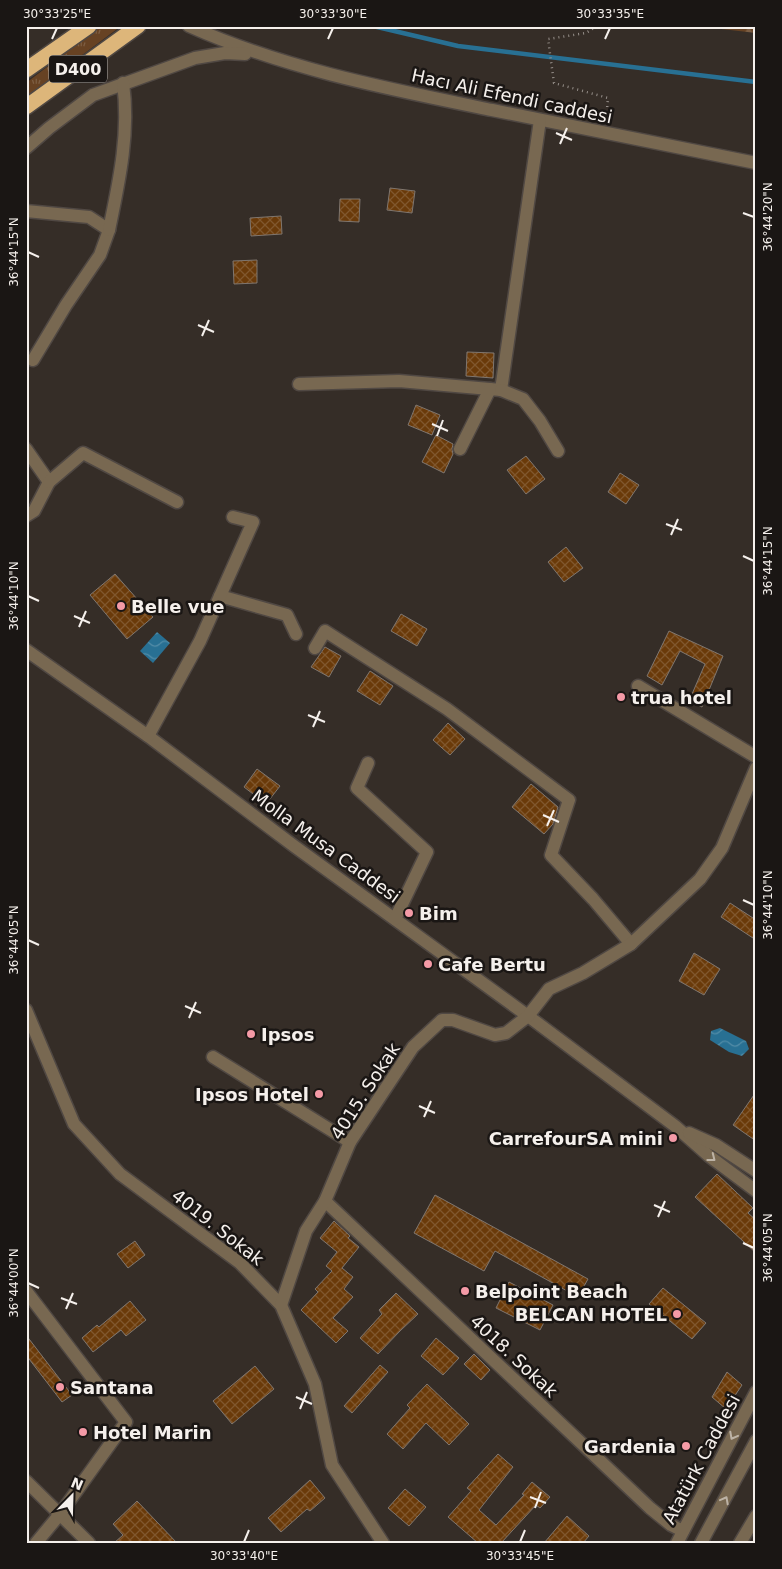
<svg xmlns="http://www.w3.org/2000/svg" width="782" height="1569" font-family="'DejaVu Sans',sans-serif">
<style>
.grass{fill:url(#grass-tufts)}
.forest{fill:url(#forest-firs)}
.water{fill:url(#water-waves)}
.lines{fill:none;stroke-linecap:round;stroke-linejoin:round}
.stream{stroke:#287093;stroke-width:4.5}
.building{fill:url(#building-cross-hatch);stroke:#7f766f}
.minor-casing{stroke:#504843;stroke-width:15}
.highway-casing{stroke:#504843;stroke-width:18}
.path{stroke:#968f8a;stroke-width:2.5;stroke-dasharray:1 4;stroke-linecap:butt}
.minor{stroke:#786851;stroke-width:12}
.highway{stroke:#ddb67a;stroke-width:15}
.oneway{stroke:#bdb3a6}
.ticks{fill:none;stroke:#f5f0ec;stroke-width:2}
.poi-dot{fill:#f49aa6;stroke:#1a1614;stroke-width:2}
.labels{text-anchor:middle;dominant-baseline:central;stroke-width:5;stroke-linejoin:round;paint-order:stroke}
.shield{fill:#1a1614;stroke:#b3afab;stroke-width:1}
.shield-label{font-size:16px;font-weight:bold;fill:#f5f0ec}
.street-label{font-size:18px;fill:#f5f0ec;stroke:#1a1614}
.poi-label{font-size:18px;font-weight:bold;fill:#f5f0ec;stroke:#1a1614;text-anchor:start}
.neatline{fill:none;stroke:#f5f0ec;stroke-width:2}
.ticks-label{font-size:12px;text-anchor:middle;fill:#f5f0ec}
</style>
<defs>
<pattern id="grass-tufts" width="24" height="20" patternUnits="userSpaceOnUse" patternTransform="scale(1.25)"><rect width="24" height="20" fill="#674223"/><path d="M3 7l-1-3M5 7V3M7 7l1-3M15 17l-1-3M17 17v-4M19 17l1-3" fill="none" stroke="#7d5e43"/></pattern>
<pattern id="forest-firs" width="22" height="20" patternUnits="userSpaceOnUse" patternTransform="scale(1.25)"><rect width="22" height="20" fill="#674223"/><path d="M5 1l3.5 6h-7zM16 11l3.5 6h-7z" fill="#7d5e43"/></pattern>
<pattern id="water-waves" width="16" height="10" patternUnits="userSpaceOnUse" patternTransform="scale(1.25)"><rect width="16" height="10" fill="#287093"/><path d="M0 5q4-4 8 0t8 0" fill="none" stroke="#528ca7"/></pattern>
<pattern id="building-cross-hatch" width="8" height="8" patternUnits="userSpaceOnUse" patternTransform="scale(1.25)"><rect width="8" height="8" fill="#6a3a09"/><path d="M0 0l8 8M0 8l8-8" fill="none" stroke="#80572d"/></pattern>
</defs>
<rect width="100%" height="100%" fill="#352d27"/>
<polygon class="grass" points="101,26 121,26 26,97 26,83"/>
<polygon class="forest" points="696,26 756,26 756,33"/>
<g class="water">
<polygon points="157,632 170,643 153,663 140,651"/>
<polygon points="720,1028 746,1041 749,1049 742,1056 729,1052 710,1040 711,1031"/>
</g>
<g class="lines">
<polyline class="stream" points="373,26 458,46 756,82"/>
</g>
<g class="building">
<polygon points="390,188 415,191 412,213 387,210"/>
<polygon points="340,199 360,199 359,222 339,221"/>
<polygon points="281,216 282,234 251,236 250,218"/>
<polygon points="257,260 257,283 234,284 233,261"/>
<polygon points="467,352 494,353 493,378 466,376"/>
<polygon points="416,405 440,415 432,435 408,425"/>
<polygon points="436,435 453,444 452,449 453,454 444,473 422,462"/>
<polygon points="526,456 545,479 526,494 507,470"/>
<polygon points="620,473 639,485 626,504 608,492"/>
<polygon points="566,547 583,568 564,582 548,562"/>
<polygon points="115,574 153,617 127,639 90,595"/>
<polygon points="401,614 427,629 417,646 391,631"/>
<polygon points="669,631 723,656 702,707 689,701 705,664 680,651 662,685 647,676"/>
<polygon points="325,647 341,656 329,677 311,667"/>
<polygon points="370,671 393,686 380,705 357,691"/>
<polygon points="448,723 465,739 450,755 433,740"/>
<polygon points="257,769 280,786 266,804 244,787"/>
<polygon points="531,784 558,807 553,824 544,834 512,807"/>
<polygon points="730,903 756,920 756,940 721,917"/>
<polygon points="694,953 720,969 704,995 679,981"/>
<polygon points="756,1092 756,1141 733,1125"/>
<polygon points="717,1174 753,1208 748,1213 756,1220 756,1253 695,1197"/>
<polygon points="435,1195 588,1279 578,1297 495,1251 484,1271 414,1233"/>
<polygon points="334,1221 350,1236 348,1238 359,1247 342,1268 353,1277 344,1289 353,1297 333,1318 348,1331 336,1343 301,1310 318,1292 315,1289 332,1271 326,1266 337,1252 320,1238"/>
<polygon points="135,1241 145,1255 128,1268 117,1254"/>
<polygon points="509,1282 553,1305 540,1330 496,1308"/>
<polygon points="663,1288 706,1323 692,1339 649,1304"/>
<polygon points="396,1293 418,1314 400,1331 378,1354 360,1338 382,1314 379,1310"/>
<polygon points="130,1301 146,1320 126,1336 121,1330 93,1352 82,1338 97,1325 99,1327"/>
<polygon points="26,1335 72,1395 62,1402 26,1355"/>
<polygon points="436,1338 459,1358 443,1375 421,1356"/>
<polygon points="474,1354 490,1370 481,1380 464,1364"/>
<polygon points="380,1365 388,1372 352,1413 344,1406"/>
<polygon points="255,1366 274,1389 232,1424 213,1401"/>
<polygon points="727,1372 742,1385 726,1409 712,1397"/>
<polygon points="427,1384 469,1424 449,1445 426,1423 403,1449 387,1434 410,1408 407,1405"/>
<polygon points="498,1454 513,1467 479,1510 496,1525 524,1495 522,1494 532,1482 550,1497 540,1508 536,1505 501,1543 478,1543 448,1517 471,1491 467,1488"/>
<polygon points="310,1480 325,1498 310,1511 307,1509 281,1532 268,1518"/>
<polygon points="405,1489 426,1507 409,1526 388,1508"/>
<polygon points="137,1501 177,1543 114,1543 123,1535 113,1524"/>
<polygon points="567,1516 589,1536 583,1543 544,1543"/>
</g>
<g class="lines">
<defs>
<g id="minor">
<path d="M189,26c96,43 200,63 303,84 88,18 176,36 264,53"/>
<polyline points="26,148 49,128 93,95 195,58 225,53 245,54"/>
<polyline points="26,211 89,217 109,230 100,255 66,305 33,360"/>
<path d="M109,230c10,-48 21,-98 14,-147"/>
<polyline points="299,384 399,381 501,390 540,120"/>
<polyline points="501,390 523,399 540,421 558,451"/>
<polyline points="26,449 49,482 34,511 26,516"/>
<polyline points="460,449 490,389"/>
<polyline points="49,482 83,453 177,502"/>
<polyline points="220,596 287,615 296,634"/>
<polyline points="315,648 325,631 447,709 569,800 551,855 593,899 631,944"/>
<polyline points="26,650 148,736 294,846 528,1016 675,1126 709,1156 756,1191"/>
<polyline points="638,686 756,757"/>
<polyline points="148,736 200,641 253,522 233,517"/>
<polyline points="368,763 357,788 427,852 395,919"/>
<polyline points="26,1010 74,1124 120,1174 240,1263 281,1305 315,1384 332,1465 383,1543"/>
<polyline points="213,1057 350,1142"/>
<polyline points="689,1133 716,1145 756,1171"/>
<polyline points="325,1201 650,1508 671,1525 683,1531"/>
<polyline points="26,1291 126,1422 60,1514 36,1543"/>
<polyline points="281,1305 306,1231 325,1201 350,1142 413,1047 442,1020 453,1020 495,1035 506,1033 528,1016 549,989 583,973 631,944 700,879 722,848 756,768"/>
<polyline points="26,1481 89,1543"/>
<polyline points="677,1543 756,1392"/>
<polyline points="701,1543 756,1441"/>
<polyline points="740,1543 756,1516"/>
</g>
<g id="highway">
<polyline points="26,70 89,26"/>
<polyline points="26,107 138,26"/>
</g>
</defs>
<use href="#minor" class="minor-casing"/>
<use href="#highway" class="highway-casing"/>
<polyline class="path" points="597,26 586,33 548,39 554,83 608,98 606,120"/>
<use href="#minor" class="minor"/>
<use href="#highway" class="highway"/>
</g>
<defs><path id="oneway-chevron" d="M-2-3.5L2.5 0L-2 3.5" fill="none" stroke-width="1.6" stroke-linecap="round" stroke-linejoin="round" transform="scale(1.25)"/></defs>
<g class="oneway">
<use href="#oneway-chevron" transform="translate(712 1158) rotate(38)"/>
<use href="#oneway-chevron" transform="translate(733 1436) rotate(118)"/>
<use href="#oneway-chevron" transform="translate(725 1500) rotate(-62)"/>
</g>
<path class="ticks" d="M52,39l5,-11M328,39l5,-11M605,39l5,-11M556,133l16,7M560,144l7,-16M743,213l11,4M28,252l11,5M198,325l16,7M202,336l7,-16M432,424l16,7M437,436l6,-16M666,524l16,6M671,535l7,-16M743,556l11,5M28,596l11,5M74,616l16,7M79,627l7,-16M308,715l17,7M313,727l7,-16M543,815l16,7M547,826l7,-16M743,900l11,5M28,940l11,5M185,1006l16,7M189,1018l7,-16M419,1106l16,7M424,1117l7,-16M654,1205l16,7M658,1217l7,-16M743,1243l11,5M28,1283l11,5M61,1298l16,6M66,1309l7,-16M296,1397l16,7M300,1409l7,-17M530,1497l16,6M535,1508l6,-16M244,1542l5,-12M520,1542l5,-12"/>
<g class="poi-dot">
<circle cx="121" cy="606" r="5"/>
<circle cx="621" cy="697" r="5"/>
<circle cx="409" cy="913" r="5"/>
<circle cx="428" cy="964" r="5"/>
<circle cx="251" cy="1034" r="5"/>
<circle cx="319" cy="1094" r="5"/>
<circle cx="673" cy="1138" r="5"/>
<circle cx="465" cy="1291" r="5"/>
<circle cx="677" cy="1314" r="5"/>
<circle cx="60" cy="1387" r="5"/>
<circle cx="83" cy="1432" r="5"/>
<circle cx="686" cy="1446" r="5"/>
</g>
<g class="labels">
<rect class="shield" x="49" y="55.5" width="58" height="27" rx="4"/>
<g class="shield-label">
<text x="78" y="69">D400</text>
</g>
<g class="street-label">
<text transform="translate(512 96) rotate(12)">Hacı Ali Efendi caddesi</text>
<text transform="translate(326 846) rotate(36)">Molla Musa Caddesi</text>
<text transform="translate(365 1091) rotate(-57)">4015. Sokak</text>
<text transform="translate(218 1227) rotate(38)">4019. Sokak</text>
<text transform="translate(514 1356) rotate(43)">4018. Sokak</text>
<text transform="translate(701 1459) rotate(-62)">Atatürk Caddesi</text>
</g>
<g class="poi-label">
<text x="131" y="606">Belle vue</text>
<text x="631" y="697">trua hotel</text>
<text x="419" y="913">Bim</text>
<text x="438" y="964">Cafe Bertu</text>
<text x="261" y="1034">Ipsos</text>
<text x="309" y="1094" text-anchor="end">Ipsos Hotel</text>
<text x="663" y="1138" text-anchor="end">CarrefourSA mini</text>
<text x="475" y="1291">Belpoint Beach</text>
<text x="667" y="1314" text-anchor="end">BELCAN HOTEL</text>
<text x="70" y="1387">Santana</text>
<text x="93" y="1432">Hotel Marin</text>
<text x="676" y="1446" text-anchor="end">Gardenia</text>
</g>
</g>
<rect width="782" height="1569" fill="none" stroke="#1a1614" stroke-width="55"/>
<g transform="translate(72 1496) rotate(23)" stroke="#1a1614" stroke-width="4" paint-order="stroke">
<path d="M0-4L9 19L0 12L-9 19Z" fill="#f5f0ec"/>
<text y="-8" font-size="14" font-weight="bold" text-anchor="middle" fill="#f5f0ec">N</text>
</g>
<rect x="28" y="28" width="726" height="1514" class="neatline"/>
<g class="ticks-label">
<text x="57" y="18">30°33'25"E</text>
<text x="333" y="18">30°33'30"E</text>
<text x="610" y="18">30°33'35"E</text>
<text transform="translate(768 217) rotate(-90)" y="4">36°44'20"N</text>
<text transform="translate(14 252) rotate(-90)" y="4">36°44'15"N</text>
<text transform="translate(768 561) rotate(-90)" y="4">36°44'15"N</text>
<text transform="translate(14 596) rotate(-90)" y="4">36°44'10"N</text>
<text transform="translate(768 905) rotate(-90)" y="4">36°44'10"N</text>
<text transform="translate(14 940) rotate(-90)" y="4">36°44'05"N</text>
<text transform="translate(768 1248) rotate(-90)" y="4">36°44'05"N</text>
<text transform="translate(14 1283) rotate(-90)" y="4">36°44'00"N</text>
<text x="244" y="1560">30°33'40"E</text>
<text x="520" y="1560">30°33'45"E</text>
</g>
</svg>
